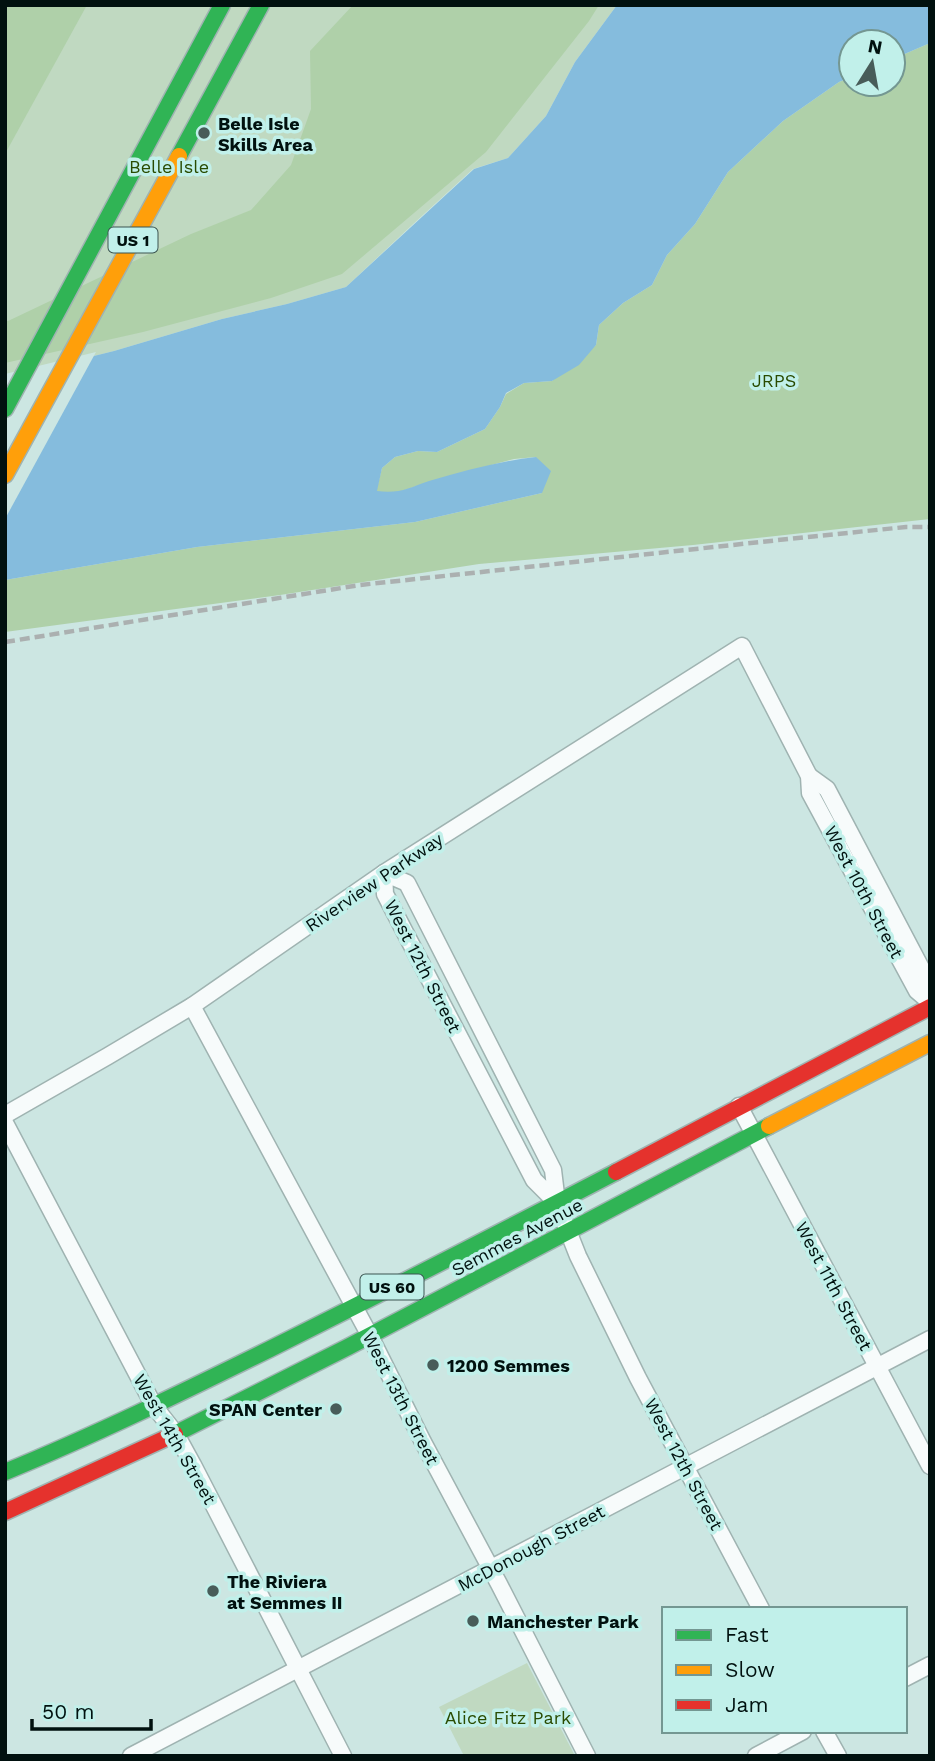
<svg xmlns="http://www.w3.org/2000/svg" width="935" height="1761" font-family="'Work Sans',sans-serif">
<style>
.green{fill:#c0d9c1}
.forest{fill:#afd0a9}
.water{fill:#85bcdd}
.pier{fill:#cce6e2}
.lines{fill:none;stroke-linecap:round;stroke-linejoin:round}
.street-casing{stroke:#9fb3b1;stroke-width:19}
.fast-casing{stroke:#9fb3b1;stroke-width:19}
.slow-casing{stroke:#9fb3b1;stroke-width:19}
.jam-casing{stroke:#9fb3b1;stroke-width:19}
.street{stroke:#f7fbfb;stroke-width:16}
.fast{stroke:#30b455;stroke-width:16}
.slow{stroke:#ff9f0a;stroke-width:16}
.jam{stroke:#e5322d;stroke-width:16}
.rail{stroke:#abb0b0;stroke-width:4.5;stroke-dasharray:10 5;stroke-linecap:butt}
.poi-dot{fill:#485c59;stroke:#c1f0ea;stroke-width:2.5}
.labels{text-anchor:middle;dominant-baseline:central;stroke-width:7;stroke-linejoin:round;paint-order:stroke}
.shield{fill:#c1f0ea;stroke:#3b5451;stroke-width:2}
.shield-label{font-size:16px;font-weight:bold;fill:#01110f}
.poi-label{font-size:18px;font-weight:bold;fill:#01110f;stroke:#c1f0ea;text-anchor:start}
.park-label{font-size:18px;fill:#294b01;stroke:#c1f0ea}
.street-label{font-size:18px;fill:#01110f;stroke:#c1f0ea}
</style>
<rect width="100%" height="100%" fill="#cce6e2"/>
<g class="green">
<polygon points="5,5 617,5 575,62 546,116 508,158 473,169 411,226 346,287 287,304 222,319 114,351 5,378"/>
<polygon points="527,1663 575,1756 464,1756 439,1707"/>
</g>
<g class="forest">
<polygon points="5,5 87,5 5,154"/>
<polygon points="353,5 599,5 589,21 486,152 342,274 271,298 143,332 5,363 5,320 8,321 191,234 251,210 291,165 311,109 310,51"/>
<polygon points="930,43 930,519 693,545 479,564 280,595 5,632 5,580 197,547 415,522 542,493 536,457 514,459 429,482 399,492 376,492 382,468 395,457 418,451 437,452 485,429 500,407 506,394 524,383 552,381 596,345 599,325 623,303 652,285 667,255 695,224 728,172 783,121 839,82 851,77 851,84 893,84 893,59"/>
</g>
<path class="water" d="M617,5h313v38l-37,16v-17h-42v35l-12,5 -56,39 -55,51 -33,52 -28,31 -15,30 -29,18 -24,22 -3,20 -17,20 -27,16 -28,2 -18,10 -6,14 -15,22 -48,23 -19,-1 -23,6 -13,11 -5,23c22,3 32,-3 52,-10 35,-10 71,-20 107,-24l15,14 -9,22 -127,29 -218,25 -192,33v-202l109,-27 108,-32 65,-15 59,-17 128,-118 34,-11 38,-42 29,-54z"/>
<polygon class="pier" points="96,352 5,519 5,374"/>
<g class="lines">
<defs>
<g id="street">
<polyline points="809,776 827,789 930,985"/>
<polyline points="192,1006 370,1336 423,1442 499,1584 587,1756"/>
<polyline points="739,1106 930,1466"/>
<polyline points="5,1115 108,1056 192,1006 384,873 742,646 809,776 810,793 917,991 930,1002"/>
<polyline points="5,1123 154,1406 176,1434 193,1465 343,1756"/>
<polyline points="557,1203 534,1180 385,894 384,873 407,883 553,1170 557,1203 578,1256 638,1378 761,1609"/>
<polyline points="905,1678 930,1665"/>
<polyline points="824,1731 838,1756"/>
<polyline points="131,1756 930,1339"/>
<polyline points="756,1756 803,1731"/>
</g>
<g id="fast">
<polyline points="179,156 261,5"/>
<polyline points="5,409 222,5"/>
<polyline points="175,1434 348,1347 769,1126"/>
<path d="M5,1472c90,-37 178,-80 265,-123 116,-58 231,-117 346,-177"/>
</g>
<g id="slow">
<polyline points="5,475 179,156"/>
<polyline points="769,1126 930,1043"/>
</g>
<g id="jam">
<polyline points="616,1172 930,1007"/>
<polyline points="5,1512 175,1434"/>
</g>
</defs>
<use href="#street" class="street-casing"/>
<use href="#fast" class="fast-casing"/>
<use href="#slow" class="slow-casing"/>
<use href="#jam" class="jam-casing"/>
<use href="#street" class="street"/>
<use href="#fast" class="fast"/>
<use href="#slow" class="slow"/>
<use href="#jam" class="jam"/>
<polyline class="rail" points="5,642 360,585 807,537 906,527 930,527"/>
</g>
<g class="poi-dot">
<circle cx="204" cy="133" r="7"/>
<circle cx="433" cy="1365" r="7"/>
<circle cx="336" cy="1409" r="7"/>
<circle cx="213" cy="1591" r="7"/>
<circle cx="473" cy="1621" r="7"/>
</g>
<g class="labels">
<g class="shield">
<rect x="108.5" y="227.5" width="49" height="25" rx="5"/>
<rect x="360.5" y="1274.5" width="63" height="25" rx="5"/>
</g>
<g class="shield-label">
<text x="133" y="240">US 1</text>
<text x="392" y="1287">US 60</text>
</g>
<g class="poi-label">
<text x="218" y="123">Belle Isle<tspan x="218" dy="21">Skills Area</tspan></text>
<text x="447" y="1365">1200 Semmes</text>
<text x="322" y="1409" text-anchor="end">SPAN Center</text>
<text x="227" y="1581">The Riviera<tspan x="227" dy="21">at Semmes II</tspan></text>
<text x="487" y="1621">Manchester Park</text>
</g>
<g class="park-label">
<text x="169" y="166">Belle Isle</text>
<text x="774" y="380">JRPS</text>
<text x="508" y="1717">Alice Fitz Park</text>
</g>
<g class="street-label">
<text transform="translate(374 882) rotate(-34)">Riverview Parkway</text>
<text transform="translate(864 892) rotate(62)">West 10th Street</text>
<text transform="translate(423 966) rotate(63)">West 12th Street</text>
<text transform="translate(517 1237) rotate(-28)">Semmes Avenue</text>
<text transform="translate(834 1286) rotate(62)">West 11th Street</text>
<text transform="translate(401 1398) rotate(63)">West 13th Street</text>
<text transform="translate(175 1439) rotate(60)">West 14th Street</text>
<text transform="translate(684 1464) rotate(62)">West 12th Street</text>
<text transform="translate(531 1548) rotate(-28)">McDonough Street</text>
</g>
</g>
<rect width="935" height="1761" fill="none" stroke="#01110f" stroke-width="14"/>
<rect x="662" y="1607" width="245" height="126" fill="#c1f0ea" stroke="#749792" stroke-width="2"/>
<rect x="676" y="1630" width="35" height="10" fill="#30b455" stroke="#749792" stroke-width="2"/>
<text x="725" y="1642" font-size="21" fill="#01110f">Fast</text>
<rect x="676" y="1665" width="35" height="10" fill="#ff9f0a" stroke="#749792" stroke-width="2"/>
<text x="725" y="1677" font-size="21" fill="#01110f">Slow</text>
<rect x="676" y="1700" width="35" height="10" fill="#e5322d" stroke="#749792" stroke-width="2"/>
<text x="725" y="1712" font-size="21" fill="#01110f">Jam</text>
<g transform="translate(872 63) rotate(11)"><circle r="33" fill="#c1f0ea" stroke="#749792" stroke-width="2"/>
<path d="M0-5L12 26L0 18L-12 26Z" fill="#485c59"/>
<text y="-10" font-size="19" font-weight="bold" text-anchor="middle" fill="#01110f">N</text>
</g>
<path d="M32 1719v10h119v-10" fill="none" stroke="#01110f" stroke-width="3.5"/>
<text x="42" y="1719" font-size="21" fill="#01110f" stroke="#c1f0ea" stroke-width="5" paint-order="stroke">50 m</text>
</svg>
